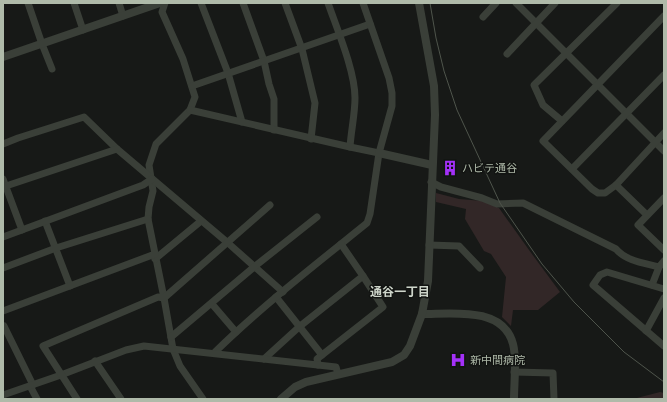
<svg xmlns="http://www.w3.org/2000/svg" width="667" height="402" font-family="Montserrat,'Noto Sans JP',sans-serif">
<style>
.green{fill:#322727}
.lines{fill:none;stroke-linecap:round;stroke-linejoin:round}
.minor{stroke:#3a3f38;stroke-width:7}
.tertiary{stroke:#3a3f38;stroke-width:8}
.tram{stroke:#4e544b;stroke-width:1}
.labels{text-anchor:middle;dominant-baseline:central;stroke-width:3;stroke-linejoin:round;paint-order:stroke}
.poi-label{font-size:11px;fill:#afbaa9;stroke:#121412;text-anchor:start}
.neighbourhood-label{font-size:12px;font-weight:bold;fill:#ced5ca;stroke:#121412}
</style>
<rect width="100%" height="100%" fill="#171917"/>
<g class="green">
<polygon points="436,193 459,199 483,201 499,208 529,250 560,292 538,310 513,310 511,326 502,317 506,277 491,254 484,251 465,219 466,209 436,202"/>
<polygon points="660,392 664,393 664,399 633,399"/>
</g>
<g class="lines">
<g class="minor">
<polyline points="28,3 42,44 52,69"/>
<polyline points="74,3 83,30"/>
<polyline points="119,3 123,16"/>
<polyline points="165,3 162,12 183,59 195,97 190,110 156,144 149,165 153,191 149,207 148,219 164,298 173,349 180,366 203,399"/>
<polyline points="201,3 228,73 242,122"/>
<polyline points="243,3 264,61 269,84 274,99 274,130"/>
<polyline points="285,3 302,49 315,103 311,139"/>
<path d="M328,3c9,26 27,68 27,95 0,16 -4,33 -5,49"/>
<polyline points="516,3 664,151"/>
<polyline points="664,16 543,141 592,189 598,193 605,193 616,185 664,133"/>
<polyline points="483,17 496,3"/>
<polyline points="507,54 555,3"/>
<polyline points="192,86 370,24"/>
<polyline points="190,110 350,147 379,153"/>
<polyline points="562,121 543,105 534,85 617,3"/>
<polyline points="3,144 18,138 84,117 117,149 228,243 283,292"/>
<polyline points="572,169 664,75"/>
<polyline points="3,179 22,230"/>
<path d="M431,182l10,5 41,11 15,6 26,-1 93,46c10,12 28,14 43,18"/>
<polyline points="616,185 647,215"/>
<polyline points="3,187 117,149"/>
<polyline points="664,198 638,225 664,250"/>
<polyline points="45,221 70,286"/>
<polyline points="3,237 143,185 152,179"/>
<polyline points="429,245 459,246 480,268"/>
<polyline points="155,259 201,221"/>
<polyline points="3,268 56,248 148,219"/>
<polyline points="652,285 659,267 664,261"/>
<polyline points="664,289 607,272 600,275 593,285 664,346"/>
<polyline points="276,297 322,355 317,359 318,365"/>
<polyline points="212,304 236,332"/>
<polyline points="3,311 155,254"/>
<polyline points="4,326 33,385"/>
<polyline points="646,331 664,298"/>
<polyline points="171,337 254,267 317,217"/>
<path d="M214,353c48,-47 101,-88 153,-130l3,-9 9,-61 13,-47v-13l-3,-15 -26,-75"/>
<polyline points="322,355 383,307 363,276"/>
<polyline points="264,359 299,327 363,276 341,244"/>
<polyline points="95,361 121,399"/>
<polyline points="514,372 553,373 554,399"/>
<polyline points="30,386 37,399"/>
<polyline points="3,395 61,375 126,350 144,346 336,367 338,374"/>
<polyline points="77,399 43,346 158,297 164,298 270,205"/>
</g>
<g class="tertiary">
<polyline points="3,57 160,3"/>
<polyline points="379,153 432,165"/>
<path d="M422,314c30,0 81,-8 91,30 4,14 1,39 1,55"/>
<polyline points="281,399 295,387 306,382 392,362 404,355 410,346 422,314 428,281 435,115 434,86 419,3"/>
</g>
<polyline class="tram" points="430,3 436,38 444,71 457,110 500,203 542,264 574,302 624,352 664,382"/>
</g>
<defs>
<symbol id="building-bare" viewBox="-9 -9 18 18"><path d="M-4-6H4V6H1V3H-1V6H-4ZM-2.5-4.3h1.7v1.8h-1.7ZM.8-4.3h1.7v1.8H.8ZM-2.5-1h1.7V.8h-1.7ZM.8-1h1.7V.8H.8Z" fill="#a431f8" stroke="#121412" stroke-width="2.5" paint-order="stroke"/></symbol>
<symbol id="hospital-bare" viewBox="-9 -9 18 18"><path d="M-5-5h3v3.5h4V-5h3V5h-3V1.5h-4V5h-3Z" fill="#a431f8" stroke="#121412" stroke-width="2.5" paint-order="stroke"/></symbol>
</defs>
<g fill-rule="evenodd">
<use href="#building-bare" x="439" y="157" width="22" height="22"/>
<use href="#hospital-bare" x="447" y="349" width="22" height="22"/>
</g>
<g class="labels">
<g class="poi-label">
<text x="462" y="168">ハビテ通谷</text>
<text x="470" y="360">新中間病院</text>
</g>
<g class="neighbourhood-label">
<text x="400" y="291">通谷一丁目</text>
</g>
</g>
<rect width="667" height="402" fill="none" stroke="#afbaa9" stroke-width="8"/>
</svg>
